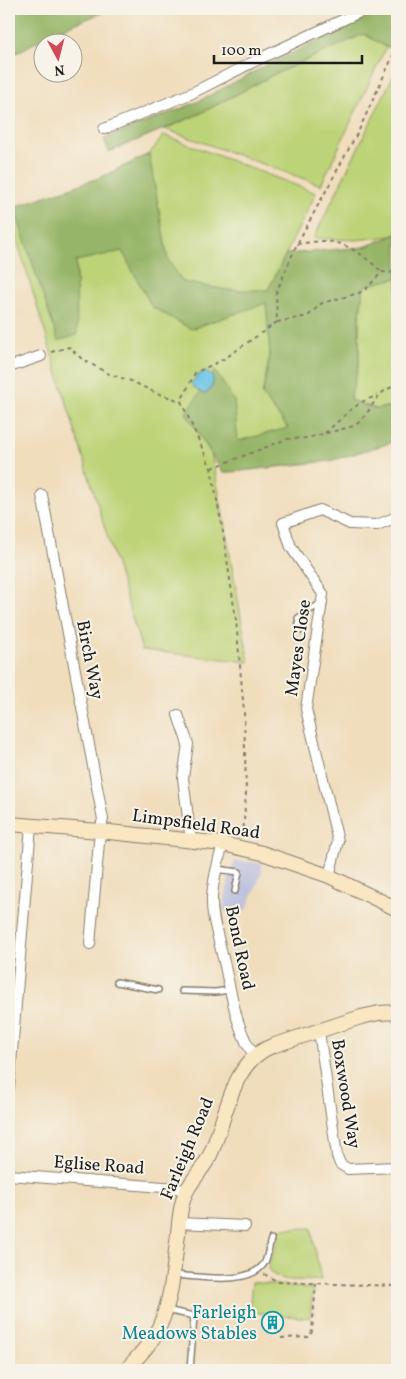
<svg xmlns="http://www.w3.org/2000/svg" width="406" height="1379" font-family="Vollkorn,serif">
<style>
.industrial{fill:#bfc2dd}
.green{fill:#bdd377;stroke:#6c784a}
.forest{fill:#96b568;stroke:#596842}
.water{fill:#69c4e7;stroke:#427082}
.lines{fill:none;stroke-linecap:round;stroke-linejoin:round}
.lane-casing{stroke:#867c6c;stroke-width:8}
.street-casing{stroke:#867c6c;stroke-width:12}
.secondary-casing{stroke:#867c6c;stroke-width:16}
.path{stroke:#867c6c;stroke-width:2;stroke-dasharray:4 4;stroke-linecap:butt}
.lane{stroke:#fff;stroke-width:5}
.street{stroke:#fff;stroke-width:10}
.secondary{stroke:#f9e7c3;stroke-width:14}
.labels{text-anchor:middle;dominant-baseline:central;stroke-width:4;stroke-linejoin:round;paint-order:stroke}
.street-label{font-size:18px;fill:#1c1c1c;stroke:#f7f3e8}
.culture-label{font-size:18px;fill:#0d838f;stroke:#f7f3e8;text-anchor:end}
</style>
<rect width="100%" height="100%" fill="#f7f3e8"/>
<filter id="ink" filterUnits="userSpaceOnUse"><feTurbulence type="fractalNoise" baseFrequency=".02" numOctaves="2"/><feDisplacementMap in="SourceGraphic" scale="10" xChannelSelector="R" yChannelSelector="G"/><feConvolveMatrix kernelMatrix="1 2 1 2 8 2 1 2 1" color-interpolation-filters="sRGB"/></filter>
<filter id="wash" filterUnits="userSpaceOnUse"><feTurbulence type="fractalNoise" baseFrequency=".0096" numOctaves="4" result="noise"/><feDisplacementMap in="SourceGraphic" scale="20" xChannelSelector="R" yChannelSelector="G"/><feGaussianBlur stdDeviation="1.12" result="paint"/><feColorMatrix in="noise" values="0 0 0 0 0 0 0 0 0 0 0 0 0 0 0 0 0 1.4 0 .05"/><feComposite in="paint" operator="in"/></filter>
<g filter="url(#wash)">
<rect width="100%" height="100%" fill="#f0ddbc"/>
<polygon class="industrial" points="235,861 261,863 262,872 247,909 231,915 223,909 229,879"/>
<g class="green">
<polygon points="364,33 386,47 321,185 165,129 199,114 273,75"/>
<polygon points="397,68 397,234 392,236 356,240 314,238"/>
<polygon points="164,135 316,193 268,290 270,356 262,395 289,429 238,442 200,399 216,477 249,662 142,650 9,214 9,180 15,207 102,177 149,154"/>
<polygon points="397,278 397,405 376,409 350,400 359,363 359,320 364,285"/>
<path d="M311,1228l10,52c-16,0 -46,4 -53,-12l10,-30 1,-9z"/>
<polygon points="252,1282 313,1289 310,1318 249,1312"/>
</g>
<g class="forest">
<polygon points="9,9 112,9 54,32 9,57"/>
<polygon points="385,9 397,9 397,49 386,47 364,34 273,75 199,114 109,152 104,139 195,103 267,65"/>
<polygon points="149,154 168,260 183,282 227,290 268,290 286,254 364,247 397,234 397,278 364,286 359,320 359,363 350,400 376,409 397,405 397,441 330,461 223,473 186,413 215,371 234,400 238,441 288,428 262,395 270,355 266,303 191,329 152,307 122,251 76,261 77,335 58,341 14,207 102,177"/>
</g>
<path class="water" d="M205,371l8,6c0,9 -1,13 -9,17l-8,-5 -5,-5 6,-8z"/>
</g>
<g filter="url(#ink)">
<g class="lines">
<defs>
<g id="lane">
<polyline points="300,631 298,618 321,603"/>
<polyline points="216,869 239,872 235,891"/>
<polyline points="117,982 158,990"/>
<polyline points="182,991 215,992 230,990"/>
<path d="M173,1275c24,1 78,12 92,-13 3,-7 4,-16 6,-23"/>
<polyline points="166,1310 194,1316 190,1370"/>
</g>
<g id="street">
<polyline points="104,129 192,93 261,58 366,9"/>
<polyline points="9,367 41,356"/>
<polyline points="42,495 103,819 100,831 90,944"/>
<polyline points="178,715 188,744 183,778 191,841"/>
<path d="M223,844c-5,18 -10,35 -11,53 -1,20 6,38 10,57 8,29 13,78 33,102"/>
<polyline points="329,876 338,841 306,709 323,594 291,547 283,523 320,510 350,524 377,525 397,517"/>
<polyline points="319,1031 337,1156 340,1164 348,1169 397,1167"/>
<polyline points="9,1087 31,826"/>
<polyline points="9,1175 176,1188 187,1191"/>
<polyline points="179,1223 245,1226"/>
</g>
<g id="secondary">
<polyline points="9,824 100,831 223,844 262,853 329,876 397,909"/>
<path d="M126,1370c10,-11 21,-22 29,-35 16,-28 18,-61 22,-93 2,-14 2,-31 7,-45 5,-15 19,-27 26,-42 17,-36 20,-93 62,-109l89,-29 18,-4 18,-1"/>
</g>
</defs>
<use href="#lane" class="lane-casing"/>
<use href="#street" class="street-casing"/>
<use href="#secondary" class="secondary-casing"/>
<g class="path">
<path d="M297,244c9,-1 19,-3 27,-3 23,1 42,16 58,31"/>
<polyline points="277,322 308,316 322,303 359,293 366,289 382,272 397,273"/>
<polyline points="51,352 69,347 82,359 109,374 131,381 156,393 181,401"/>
<path d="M325,433c12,-10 25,-24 37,-31 5,-3 11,-4 15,-7"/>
<path d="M212,468l75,-29 20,-1 47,-12c19,-12 19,-36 43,-40"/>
<polyline points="243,836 246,792 244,712 236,620 223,532 211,468 181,401 195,373 224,359 277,322 276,293 297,244 359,130 397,47"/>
<polyline points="264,1274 278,1282 397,1286"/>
<polyline points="281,1338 310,1337 312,1331 316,1283"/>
</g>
<use href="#lane" class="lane"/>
<use href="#street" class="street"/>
<use href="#secondary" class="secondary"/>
</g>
</g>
<defs>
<symbol id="building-ring" viewBox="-11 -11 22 22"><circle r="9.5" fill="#f7f3e8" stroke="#0f9aa8" stroke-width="1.5"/><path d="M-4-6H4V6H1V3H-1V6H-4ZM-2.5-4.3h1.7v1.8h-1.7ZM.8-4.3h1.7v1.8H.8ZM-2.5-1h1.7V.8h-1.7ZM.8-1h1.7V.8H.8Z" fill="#0f9aa8"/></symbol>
</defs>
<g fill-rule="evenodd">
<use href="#building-ring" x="260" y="1310" width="25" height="25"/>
</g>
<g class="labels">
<g class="street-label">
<text transform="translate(299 648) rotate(-82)">Mayes Close</text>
<text transform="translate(89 660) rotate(79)">Birch Way</text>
<text transform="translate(196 825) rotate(8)">Limpsfield Road</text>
<text transform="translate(239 948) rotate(78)">Bond Road</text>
<text transform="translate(345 1094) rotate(81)">Boxwood Way</text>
<text transform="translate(188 1149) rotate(-67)">Farleigh Road</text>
<text transform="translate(99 1166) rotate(4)">Eglise Road</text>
</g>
<g class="culture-label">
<text x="257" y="1313">Farleigh<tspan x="257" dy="21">Meadows Stables</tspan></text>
</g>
</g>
<rect width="406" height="1379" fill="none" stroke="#f7f3e8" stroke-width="30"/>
<g transform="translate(58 58) rotate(173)"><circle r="24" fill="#f7f3e8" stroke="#9f9d96"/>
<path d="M0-4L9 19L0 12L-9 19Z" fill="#d1495b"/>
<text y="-8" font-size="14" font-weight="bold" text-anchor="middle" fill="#1c1c1c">N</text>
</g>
<path d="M214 55v8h148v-8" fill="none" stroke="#1c1c1c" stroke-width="2.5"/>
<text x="221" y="55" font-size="15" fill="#1c1c1c" stroke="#f7f3e8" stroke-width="4" paint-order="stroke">100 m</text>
</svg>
